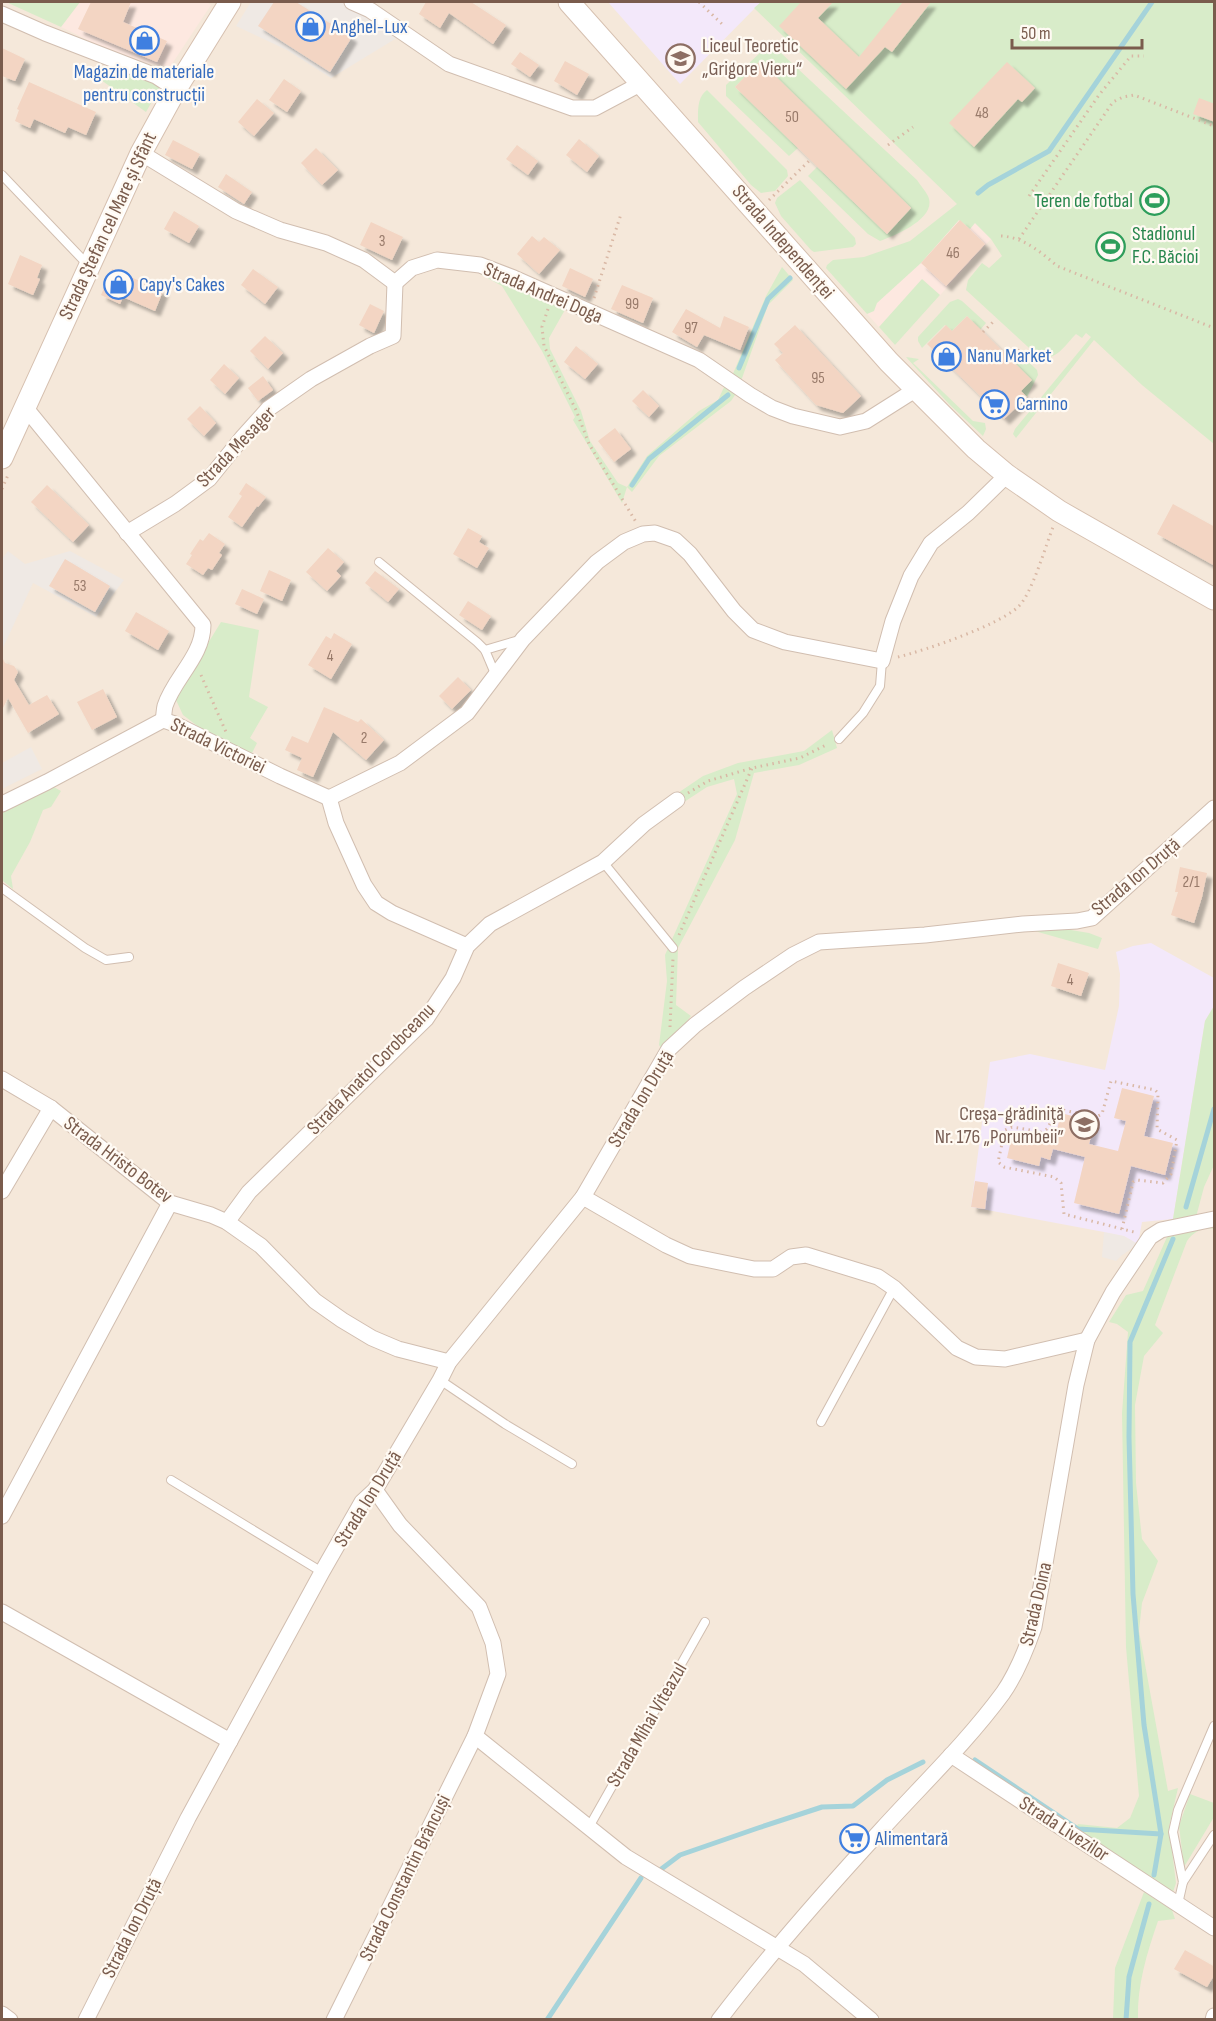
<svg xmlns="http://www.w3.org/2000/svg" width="1216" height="2021" font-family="'Sofia Sans Condensed',sans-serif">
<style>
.residential{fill:#f5e8da}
.commercial{fill:#fde8e0}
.industrial{fill:#efe9e4}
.education{fill:#f3e8fa}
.green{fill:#d8ecc9}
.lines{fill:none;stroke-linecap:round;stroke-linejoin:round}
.stream{stroke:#a5d3da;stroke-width:5}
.building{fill:#f3d5c3;filter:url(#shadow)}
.service-casing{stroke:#d1beb0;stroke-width:10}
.minor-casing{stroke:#d1beb0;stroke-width:17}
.secondary-casing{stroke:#d6c0b0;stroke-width:23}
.path{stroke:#d9b8a5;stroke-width:3;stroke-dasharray:1.5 4.5;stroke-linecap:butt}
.service{stroke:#fff;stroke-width:8}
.minor{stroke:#fff;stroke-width:15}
.secondary{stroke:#fff;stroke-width:21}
.labels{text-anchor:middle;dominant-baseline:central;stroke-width:4.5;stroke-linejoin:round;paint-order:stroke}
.number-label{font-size:16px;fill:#987a6a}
.shop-label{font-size:20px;fill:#366cbe;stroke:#fffaf3;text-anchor:start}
.education-label{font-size:20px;fill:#785e54;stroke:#fffaf3;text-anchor:start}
.leisure-label{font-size:20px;fill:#27864d;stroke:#fffaf3;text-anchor:end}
.street-label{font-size:20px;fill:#7a5c4d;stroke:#fffaf3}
</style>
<defs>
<filter id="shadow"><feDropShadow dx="5.5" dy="5.5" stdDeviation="1.5" flood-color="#0004"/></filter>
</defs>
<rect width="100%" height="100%" fill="#fdf6ec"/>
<polygon class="residential" points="2,2 1214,2 1214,2019 2,2020"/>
<g class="commercial">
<polygon points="80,2 207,2 211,5 170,67 147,63 96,44 61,27"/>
<polygon points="957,205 991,239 895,345 860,306"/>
</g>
<g class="industrial">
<polygon points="251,2 341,2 362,11 400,36 331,78 287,50 236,26"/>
<polygon points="8,551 25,564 70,551 124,580 96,617 33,583 2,650 2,559"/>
<polygon points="31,747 42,769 2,789 2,763"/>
<polygon points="1104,1232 1124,1236 1138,1244 1121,1256 1116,1261 1102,1257"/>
</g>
<g class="education">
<polygon points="608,2 761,2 680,84"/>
<polygon points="1151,943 1214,978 1214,1006 1205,1021 1173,1219 1142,1222 1138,1244 1124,1236 1104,1232 971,1207 990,1062 1030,1054 1105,1070 1119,1006 1120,974 1116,952 1133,946"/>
</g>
<g class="green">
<polygon points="6,2 80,2 61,27"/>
<path d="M761,2h453v442l-72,-59 -48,-45 -78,98 -3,-4 2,-5 76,-92 -5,-4 -4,5 -6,-4c-12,12 -19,27 -37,23l-73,-67 2,-10 14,-17 7,5 13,-12 -11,-17 -16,-16 -5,6 -11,-9 -38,43 -44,40 -3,8 -7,3 -41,-46 1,-3 6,-5 31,-3 46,-16 47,-37 -203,-196z"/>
<path d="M764,49l17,4 136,127c3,5 8,10 11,16 10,22 -32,39 -48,45l-12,-7 -60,-58 9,-9 70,67 24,-26 -151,-146 -25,25 63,61 -9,8 -63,-60v-11z"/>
<polygon points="104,66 154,82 160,87 146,112 87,70"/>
<path d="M707,90l80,80 1,6 -13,15 -14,2 -10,-8 -53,-63c0,-11 -1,-25 9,-32z"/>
<polygon points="800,180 855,238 856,244 853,247 814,252 811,250 781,216 775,203 777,198"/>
<polygon points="782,267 793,280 768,305 741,381 732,376 766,296"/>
<polygon points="480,274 502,278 566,308 549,338 550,349 581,411 590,441 618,483 627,487 647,456 699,411 718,400 726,383 737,392 731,401 659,456 632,492 627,487 622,503 573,420 575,417 542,351 502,286"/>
<polygon points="922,279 940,295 895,345 879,327"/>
<polygon points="958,299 962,301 986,323 980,330 967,316 952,331 945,325 922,348 918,341 918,337 950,302"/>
<polygon points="1020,354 1037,370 1038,375 1027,397 1021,391 1031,380 1013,361"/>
<polygon points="906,357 919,359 913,363 973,421 985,423 986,429 983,436 949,404"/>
<polygon points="221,622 259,630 249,697 268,707 250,738 257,743 252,753 208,734 183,715 176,700 181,687"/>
<polygon points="832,730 837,748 799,765 754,773 735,840 678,948 676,1005 691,1016 663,1050 659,1045 667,981 665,955 737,794 734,779 707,787 681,804 675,795 703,776 738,763 804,751"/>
<polygon points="52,786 61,791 51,807 43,810 30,842 11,876 13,889 3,881 2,873 2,811"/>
<polygon points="1059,928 1089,933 1102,938 1098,949 1031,930"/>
<polygon points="1214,1006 1214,1165 1204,1187 1196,1217 1173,1219 1205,1021"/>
<path d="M1214,1224v5c-11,-2 -21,3 -27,12l-32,84 8,8 -19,23 -9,49 1,78 6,56 16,22 -16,42 -3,28 29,160 10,-3 -9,39 7,56 -3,9 -98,-61 3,-7 39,4 13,-10 9,-22 -13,-149 -4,-234 6,-81 -11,-8 -8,-2 17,-27 17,-4 24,-54 22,-9z"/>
<polygon points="1190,1794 1214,1803 1214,1817 1184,1867 1179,1826"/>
<path d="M1144,1892l28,18 3,9 -17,2c-11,32 -21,64 -20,98h-25l2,-51z"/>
</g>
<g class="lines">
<g class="stream">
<polyline points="978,193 988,185 1049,151 1152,2"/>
<polyline points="739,368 768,299 790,278"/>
<polyline points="632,485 649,459 728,395"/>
<polyline points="1186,1207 1214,1109"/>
<polyline points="975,1760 1078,1829 1161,1834"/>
<polyline points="660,1870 680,1855 758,1828 822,1807 853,1806 887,1780 923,1762"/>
<polyline points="1154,1875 1161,1834 1144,1725 1133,1594 1129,1437 1130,1342 1173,1239"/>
<polyline points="547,2020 641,1878"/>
<polyline points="1126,2020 1129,1977 1149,1904"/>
</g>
</g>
<g class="building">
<polygon points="91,2 131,2 123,22 167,41 157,62 78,29"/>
<polygon points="274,2 296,2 352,37 330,72 258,26"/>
<polygon points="426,2 471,2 506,25 493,44 449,13 440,28 419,14"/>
<polygon points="801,2 833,2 818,18 859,57 903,2 931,2 892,52 885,47 846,89 779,26"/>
<polygon points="2,48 25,59 15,81 2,76"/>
<polygon points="520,52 539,65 530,77 511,64"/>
<polygon points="565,61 589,74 577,95 554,81"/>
<polygon points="760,61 911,208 887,234 735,87"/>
<polygon points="1007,62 1035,88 1022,102 1018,99 974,147 949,123"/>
<polygon points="284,79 301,91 287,112 269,100"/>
<polygon points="29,82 96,112 86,135 68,127 65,133 34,119 30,128 15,121 19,110 17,109"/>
<polygon points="1199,98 1215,104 1215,122 1193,114"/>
<polygon points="257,99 274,113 254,136 238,122"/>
<polygon points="579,139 599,156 587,172 566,155"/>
<polygon points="173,140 200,154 192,169 165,155"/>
<polygon points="517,145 538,161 528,175 506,159"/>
<polygon points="316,148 338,170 322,185 301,163"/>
<polygon points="226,174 252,192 244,204 218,187"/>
<polygon points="174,211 199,226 189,243 164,229"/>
<polygon points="960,220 985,244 946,286 921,263"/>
<polygon points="371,222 403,237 392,260 360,245"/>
<polygon points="532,236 539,242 544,237 560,250 539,274 517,254"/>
<polygon points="20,255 42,265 37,278 40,279 33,295 8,284"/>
<polygon points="570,268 593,279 585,297 562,286"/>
<polygon points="112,269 163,291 155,311 123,297 120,304 101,295"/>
<polygon points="253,269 278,287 265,304 241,285"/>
<polygon points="622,285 653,298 643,323 611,309"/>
<polygon points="370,304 384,311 374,333 359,325"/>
<polygon points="686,309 720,328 724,316 749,327 740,350 704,335 697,347 672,332"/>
<polygon points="967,316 1032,380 1021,391 1027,397 1004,419 927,344 946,325 952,331"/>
<polygon points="795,325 861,396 843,413 816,405 775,360 783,353 774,344"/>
<polygon points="265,336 283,353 268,369 250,351"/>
<polygon points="576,346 598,364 585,379 564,362"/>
<polygon points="224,364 239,378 225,394 210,380"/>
<polygon points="263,376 273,390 258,401 248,388"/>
<polygon points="643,390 659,406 649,417 632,401"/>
<polygon points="200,406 216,423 204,436 187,419"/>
<polygon points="615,428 631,449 614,462 598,441"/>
<polygon points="246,483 266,497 258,507 257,506 242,527 228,517 242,496 239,494"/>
<polygon points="47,485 89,525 73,542 31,502"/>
<polygon points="1173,504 1215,527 1215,566 1157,534"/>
<polygon points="468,528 482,536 479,542 489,548 477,568 453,554"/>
<polygon points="209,533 225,544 219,553 222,555 212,570 208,568 203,575 186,564 192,555 190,554 200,539 203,541"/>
<polygon points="328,548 344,562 336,571 341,576 327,591 306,572"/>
<polygon points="65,559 110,586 95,612 49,586"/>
<polygon points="269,570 291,580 282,601 260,591"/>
<polygon points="375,571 399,589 388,602 365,583"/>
<polygon points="242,589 264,599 257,614 235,604"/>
<polygon points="468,601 491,616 482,630 459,615"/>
<polygon points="136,612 169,631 158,650 125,631"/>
<polygon points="334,633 352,644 331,679 308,665 326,636 331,639"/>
<polygon points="2,657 5,663 14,666 18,672 14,680 29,705 47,695 59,714 28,733 8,698 2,710"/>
<polygon points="458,677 471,690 452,709 439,696"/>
<polygon points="103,689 117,717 92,730 77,702"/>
<polygon points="324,707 358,722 361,719 384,740 366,760 333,732 313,777 297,770 302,758 285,750 292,736 308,743"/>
<polygon points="1180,867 1207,873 1202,897 1194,923 1171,915 1178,892 1175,892"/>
<polygon points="1058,963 1089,973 1081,996 1051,986"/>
<polygon points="1122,1088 1154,1096 1144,1136 1173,1143 1165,1175 1131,1166 1119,1214 1074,1203 1085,1157 1053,1149 1050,1160 1041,1157 1039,1166 1007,1158 1013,1131 1054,1141 1061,1113 1095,1122 1089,1144 1118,1151 1126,1121 1114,1118"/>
<polygon points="975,1181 988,1183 985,1209 971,1207"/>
<polygon points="1185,1950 1215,1967 1215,1974 1207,1987 1174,1969"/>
</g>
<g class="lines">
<defs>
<g id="service">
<polyline points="2,175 87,264"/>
<polyline points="379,562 477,642 485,650 496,676"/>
<polyline points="485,650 519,640"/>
<polyline points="839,739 863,713 880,686 882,661"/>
<polyline points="603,862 673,948"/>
<polyline points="2,888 85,948 106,960 129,957"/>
<polyline points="440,1380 505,1424 572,1464"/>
<polyline points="821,1422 894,1288"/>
<polyline points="171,1480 322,1572"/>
<polyline points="589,1827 705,1622"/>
<polyline points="1183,1882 1214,1835"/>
<polyline points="1178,1904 1183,1882 1173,1832 1178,1810 1214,1726"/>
</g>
<g id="minor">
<polyline points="352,2 370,10 449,64 572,108 595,108 642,83"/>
<polyline points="2,14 45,33 156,76 176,89"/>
<polyline points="141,153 236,211 280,230 326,243 364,260 395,283"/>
<polyline points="395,283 412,268 437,260 480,265 514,278 699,360 750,395 772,408 793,416 840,427 866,421 915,390"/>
<path d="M24,406l179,219c0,31 -29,53 -38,81 -1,4 -1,10 -2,14"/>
<polyline points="127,533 175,504 209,479 242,438 268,409 311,379 370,346 393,336 395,283"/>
<polyline points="163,720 175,724 280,776 329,798"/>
<polyline points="329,798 400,763 467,713 523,639 597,562 624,542 643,534 655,533 675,540 690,554 734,611 753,630 785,642 882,661 893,621 911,576 931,543 968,513 1007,475"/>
<polyline points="329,798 336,823 364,885 376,903 392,913 467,946"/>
<polyline points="2,804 47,782 163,720"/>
<polyline points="2,1079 51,1108 170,1203 211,1215 227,1222 261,1246 315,1301 342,1320 372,1338 398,1349 449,1362"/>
<polyline points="2,1191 51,1108"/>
<polyline points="583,1197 666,1245 690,1256 754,1269 773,1269 791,1257 806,1255 878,1277 894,1288 957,1348 976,1357 1005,1359 1087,1340"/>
<polyline points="227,1222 249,1192 426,1019 453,978 467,946 490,924 603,862 644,824 677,800"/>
<polyline points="375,1490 400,1525 479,1607 493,1643 498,1674 475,1736 626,1857 804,1964 871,2020"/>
<polyline points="2,1516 170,1203"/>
<polyline points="2,1612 230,1741"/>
<polyline points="951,1755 1214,1928"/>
<polyline points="2,2014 10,2020"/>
<polyline points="86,2020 188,1818 322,1572 362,1502 375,1490 440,1380 449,1362 583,1197 669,1049 695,1025 744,988 793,955 819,942 925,935 1023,924 1077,921 1092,918 1214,808"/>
<polyline points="334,2020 475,1736"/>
<path d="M719,2020c51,-67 107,-130 163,-191 41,-45 85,-87 121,-136 14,-20 23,-43 31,-66l42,-242 11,-45 26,-48 37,-55 11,-7 53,-11"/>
<polyline points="1213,2020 1214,2016"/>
</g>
<g id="secondary">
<polyline points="569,2 889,362 976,449 1007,475 1059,511 1214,599"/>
<polyline points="2,458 141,153 176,89 230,2"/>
</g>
</defs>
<use href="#service" class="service-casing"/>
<use href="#minor" class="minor-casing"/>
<use href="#secondary" class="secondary-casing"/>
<g class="path">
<polyline points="699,2 722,24"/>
<polyline points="888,145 913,127"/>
<polyline points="1029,196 1099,95 1131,56 1144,56"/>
<polyline points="769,200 810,160"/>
<path d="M1001,236c22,1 40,16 56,30l157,62"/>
<polyline points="1019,239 1113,102 1123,97 1134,95 1214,126"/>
<polyline points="594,298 621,214"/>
<polyline points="548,309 542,327 544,346 576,410 589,444 636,522"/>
<polyline points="983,332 993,322"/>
<polyline points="1011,360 1021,348"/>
<polyline points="2,489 8,475"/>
<path d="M898,657c28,-7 99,-31 120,-50 13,-11 28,-62 35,-80"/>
<polyline points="201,675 226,732"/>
<polyline points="688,793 708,781 752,768 800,758 828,744"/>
<polyline points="679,935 752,768"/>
<polyline points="670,1027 673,958"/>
<polyline points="1122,1229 1133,1182 1137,1180 1163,1183 1171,1174 1177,1140 1157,1129 1158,1093 1155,1090 1111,1081 1102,1114 1096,1117 1058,1109 1047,1129 1041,1132 1012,1127 1005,1130 998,1162 1004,1167 1054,1177 1061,1183 1064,1214 1134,1232"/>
</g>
<use href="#service" class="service"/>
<use href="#minor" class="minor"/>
<use href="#secondary" class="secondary"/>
</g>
<defs>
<symbol id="shop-ring" viewBox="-11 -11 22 22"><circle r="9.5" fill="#fffaf3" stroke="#3f7fe0" stroke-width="1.5"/><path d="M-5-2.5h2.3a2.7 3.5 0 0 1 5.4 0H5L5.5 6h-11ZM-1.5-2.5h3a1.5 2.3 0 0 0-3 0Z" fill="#3f7fe0"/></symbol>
<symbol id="school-ring" viewBox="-11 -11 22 22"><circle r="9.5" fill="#fffaf3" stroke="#8d6e63" stroke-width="1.5"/><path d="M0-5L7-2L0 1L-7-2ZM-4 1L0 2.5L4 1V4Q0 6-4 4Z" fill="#8d6e63"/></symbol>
<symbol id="stadium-ring" viewBox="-11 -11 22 22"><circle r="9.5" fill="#fffaf3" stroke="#2e9e5b" stroke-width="1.5"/><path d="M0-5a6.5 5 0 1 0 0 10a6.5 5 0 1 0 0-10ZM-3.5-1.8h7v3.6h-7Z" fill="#2e9e5b"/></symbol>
<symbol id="supermarket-ring" viewBox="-11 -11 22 22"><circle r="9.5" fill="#fffaf3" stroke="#3f7fe0" stroke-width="1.5"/><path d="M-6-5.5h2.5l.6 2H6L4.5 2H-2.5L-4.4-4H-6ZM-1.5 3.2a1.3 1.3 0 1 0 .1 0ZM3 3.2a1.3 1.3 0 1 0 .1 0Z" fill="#3f7fe0"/></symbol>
</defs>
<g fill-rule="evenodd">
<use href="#shop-ring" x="294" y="10" width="33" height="33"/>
<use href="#shop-ring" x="128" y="24" width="33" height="33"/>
<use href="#school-ring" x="664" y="42" width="33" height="33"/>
<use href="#stadium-ring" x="1138" y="184" width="33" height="33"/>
<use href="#stadium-ring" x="1094" y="230" width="33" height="33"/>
<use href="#shop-ring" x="102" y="268" width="33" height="33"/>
<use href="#shop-ring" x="930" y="340" width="33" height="33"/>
<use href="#supermarket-ring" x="978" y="388" width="33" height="33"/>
<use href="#school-ring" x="1068" y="1108" width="33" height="33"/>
<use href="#supermarket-ring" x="838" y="1822" width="33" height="33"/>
</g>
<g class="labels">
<g class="number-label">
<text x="982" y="113">48</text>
<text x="792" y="117">50</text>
<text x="382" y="241">3</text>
<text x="953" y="253">46</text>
<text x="632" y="304">99</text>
<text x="691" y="328">97</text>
<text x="818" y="378">95</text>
<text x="80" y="586">53</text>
<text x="330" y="656">4</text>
<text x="364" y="738">2</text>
<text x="1191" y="882">2/1</text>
<text x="1070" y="980">4</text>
</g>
<g class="shop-label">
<text x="331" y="27">Anghel-Lux</text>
<text x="144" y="72" text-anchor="middle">Magazin de materiale<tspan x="144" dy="23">pentru construcții</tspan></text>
<text x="139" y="285">Capy's Cakes</text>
<text x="967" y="356">Nanu Market</text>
<text x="1016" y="404">Carnino</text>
<text x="875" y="1839">Alimentară</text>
</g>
<g class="education-label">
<text x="702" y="46">Liceul Teoretic<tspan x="702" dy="23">„Grigore Vieru“</tspan></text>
<text x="1064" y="1114" text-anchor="end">Creşa-grădiniţă<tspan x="1064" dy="23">Nr. 176 „Porumbeii”</tspan></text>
</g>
<g class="leisure-label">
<text x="1133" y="201">Teren de fotbal</text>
<text x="1132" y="234" text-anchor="start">Stadionul<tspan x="1132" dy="23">F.C. Băcioi</tspan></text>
</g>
<g class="street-label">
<text transform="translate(108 226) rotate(-65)">Strada Ștefan cel Mare și Sfânt</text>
<text transform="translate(783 242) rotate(49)">Strada Independenței</text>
<text transform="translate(543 293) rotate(23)">Strada Andrei Doga</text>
<text transform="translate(236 447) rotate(-46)">Strada Mesager</text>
<text transform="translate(218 746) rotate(26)">Strada Victoriei</text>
<text transform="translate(1136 877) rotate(-40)">Strada Ion Druță</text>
<text transform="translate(371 1069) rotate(-46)">Strada Anatol Corobceanu</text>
<text transform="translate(641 1099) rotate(-59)">Strada Ion Druță</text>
<text transform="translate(118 1160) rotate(37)">Strada Hristo Botev</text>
<text transform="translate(368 1499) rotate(-58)">Strada Ion Druță</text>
<text transform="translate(1036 1604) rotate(-77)">Strada Doina</text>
<text transform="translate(647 1725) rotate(-60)">Strada Mihai Viteazul</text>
<text transform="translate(1064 1829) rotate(33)">Strada Livezilor</text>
<text transform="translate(405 1878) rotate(-64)">Strada Constantin Brâncuși</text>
<text transform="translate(132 1928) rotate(-63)">Strada Ion Druță</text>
</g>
</g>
<rect width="1216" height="2021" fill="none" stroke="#7a5c4d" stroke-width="6"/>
<path d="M1012 39v9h130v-9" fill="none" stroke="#7a5c4d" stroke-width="3"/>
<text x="1021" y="39" font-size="18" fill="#7a5c4d" stroke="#fffaf3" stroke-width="4.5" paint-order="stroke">50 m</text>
</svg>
